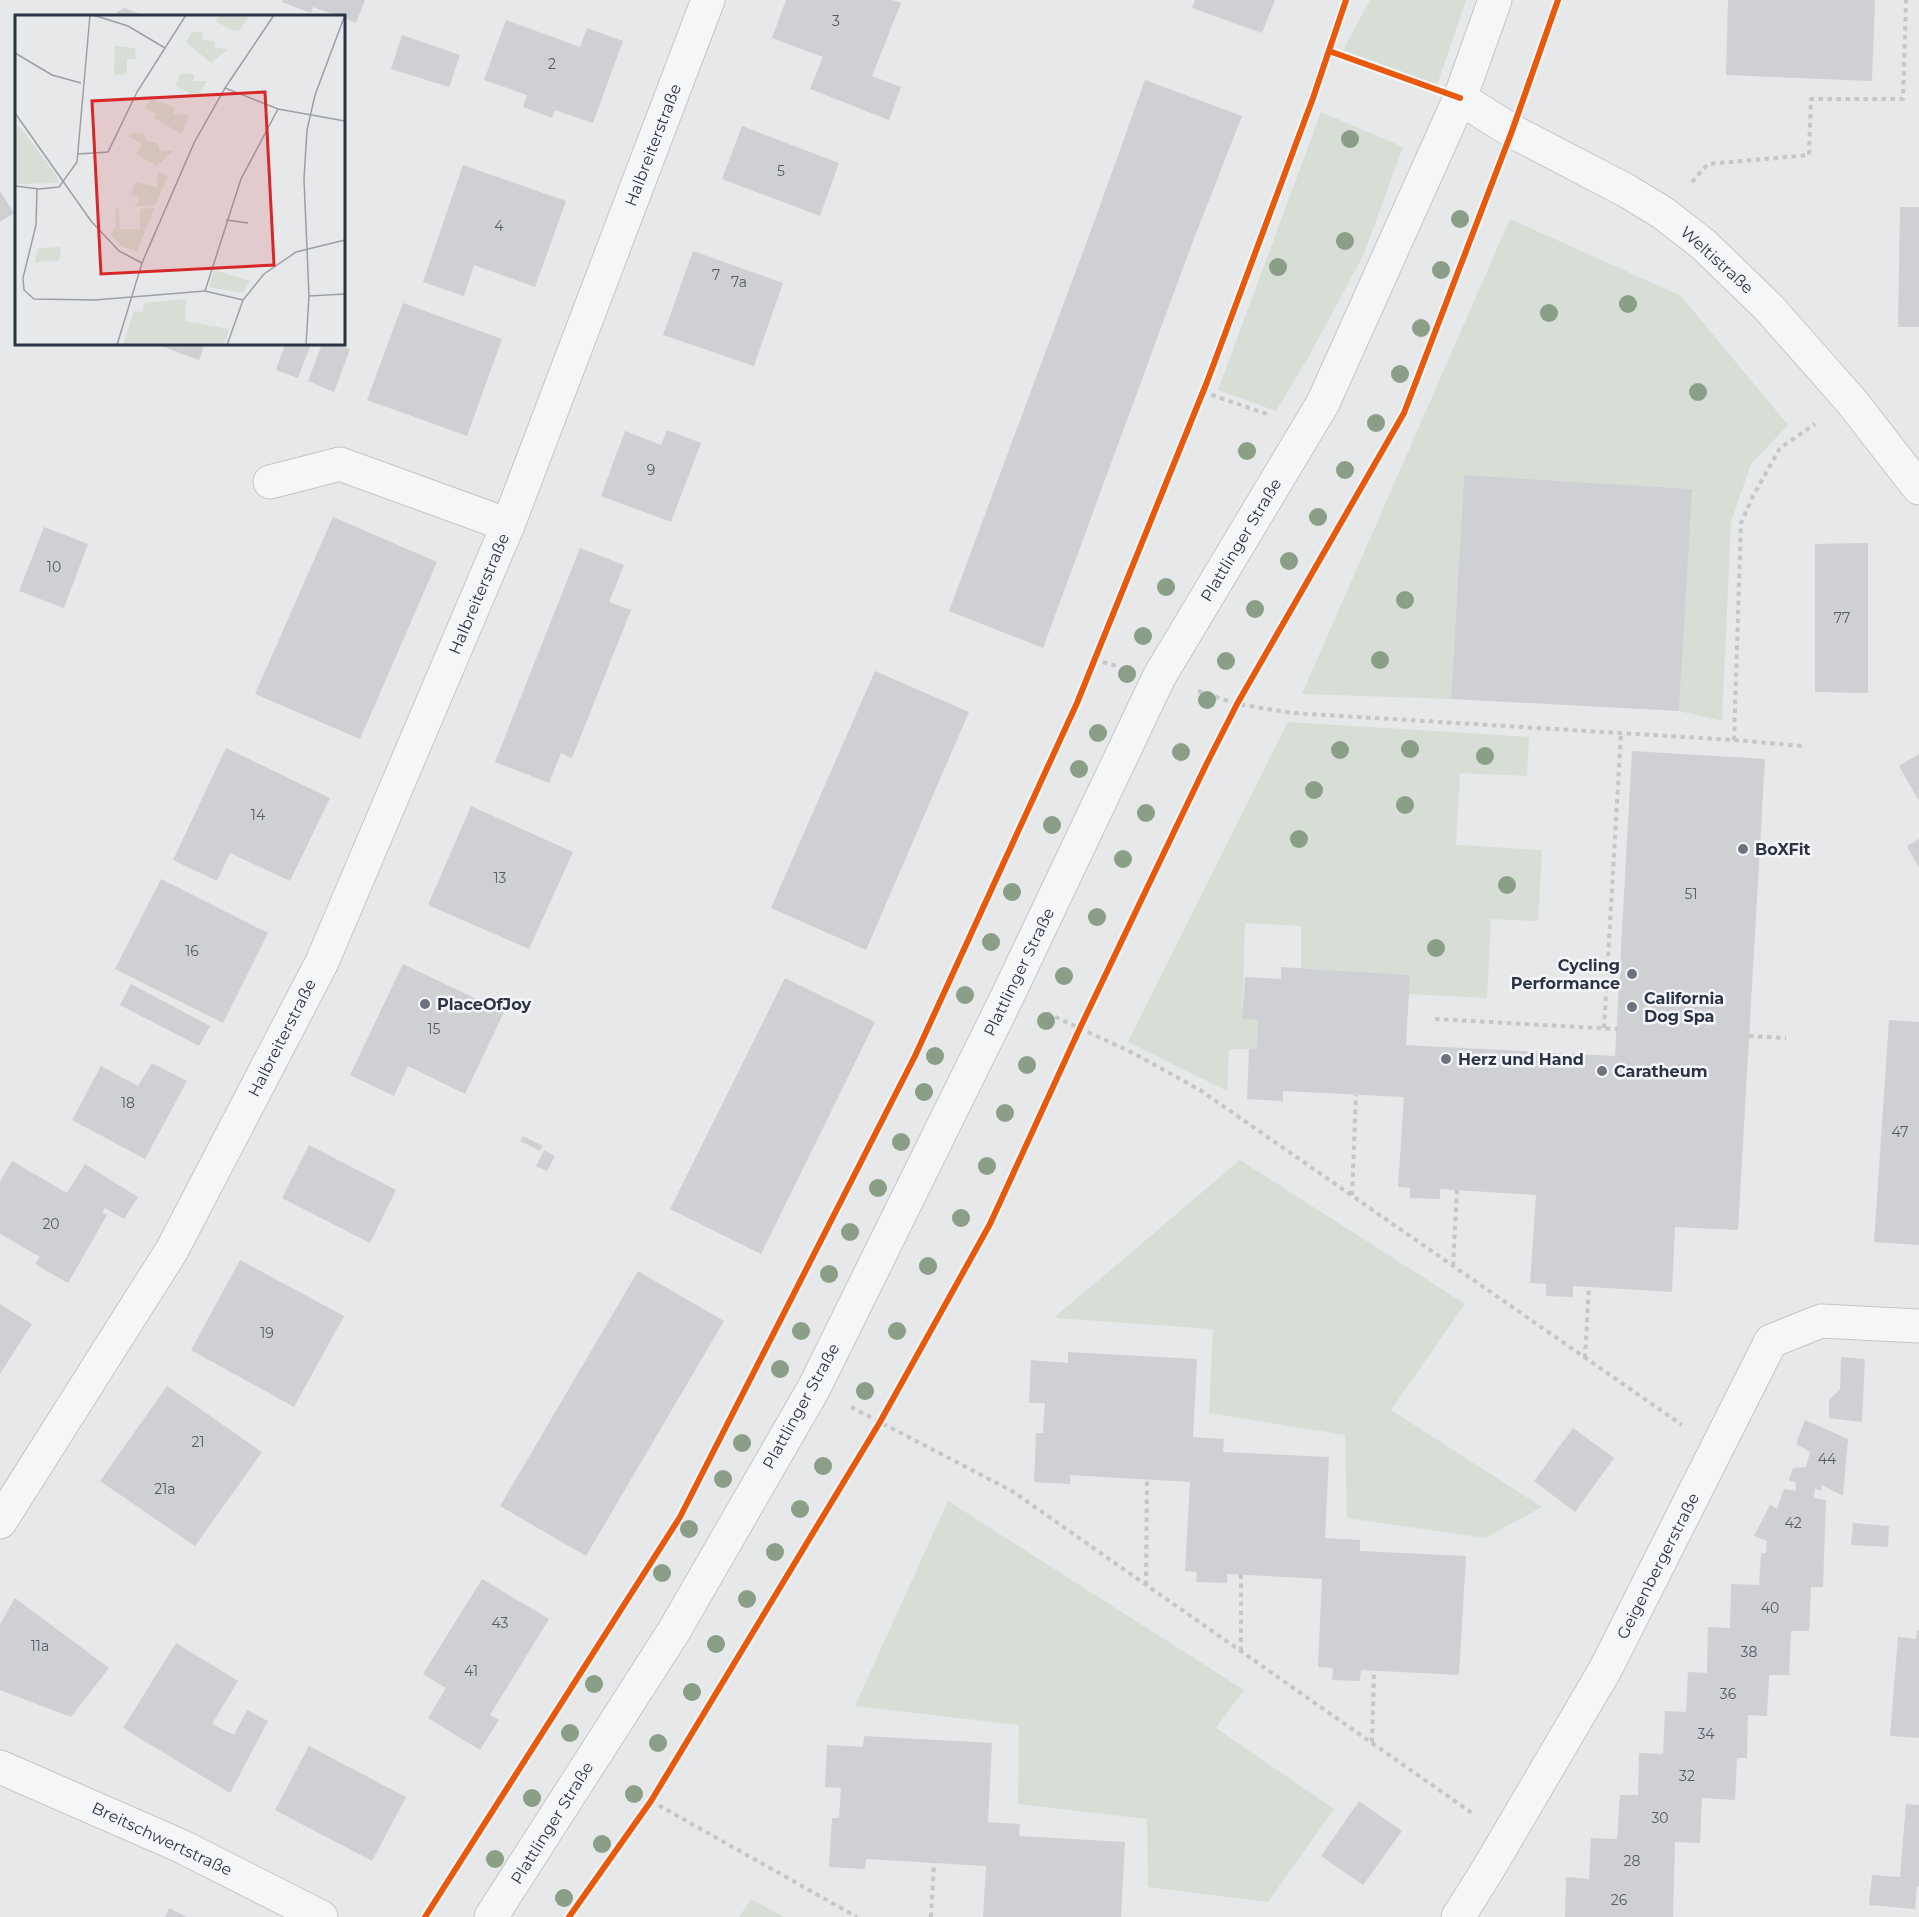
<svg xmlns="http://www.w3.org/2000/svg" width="1919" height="1917" font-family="Montserrat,sans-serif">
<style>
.green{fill:#d6ded6}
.building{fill:#ced0d3}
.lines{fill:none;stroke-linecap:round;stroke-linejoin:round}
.street-casing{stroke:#c4c6c8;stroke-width:35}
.path{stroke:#c5c6ca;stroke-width:4;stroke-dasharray:4.5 4.5;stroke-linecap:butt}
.street{stroke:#f5f6f7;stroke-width:33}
.cycleway-casing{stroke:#f4f6f9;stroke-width:10}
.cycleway{stroke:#e8590c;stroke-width:6}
.tree{fill:#8a9e88}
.poi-dot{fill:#6c737f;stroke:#f4f6f9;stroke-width:2}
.labels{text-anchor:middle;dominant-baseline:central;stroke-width:5;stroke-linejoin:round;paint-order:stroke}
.number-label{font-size:14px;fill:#545c69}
.street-label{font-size:16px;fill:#2b3445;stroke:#f4f6f9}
.poi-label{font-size:16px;font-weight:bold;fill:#2b3445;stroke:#f4f6f9;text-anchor:start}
.inset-road{fill:none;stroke:#9ba0a8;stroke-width:1.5}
.view{fill:#d62828;fill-opacity:0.15;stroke:#d62828;stroke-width:3}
.inset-edge{fill:none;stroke:#2b3445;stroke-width:3}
</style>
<rect width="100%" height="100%" fill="#e6e8ea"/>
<g class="green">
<polygon points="1370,0 1466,0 1437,85 1343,50"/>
<polygon points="1321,112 1403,147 1363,256 1309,356 1276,411 1218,390"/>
<polygon points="1510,219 1681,296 1788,425 1751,464 1731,522 1722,721 1679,711 1691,489 1464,475 1451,699 1302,694"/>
<polygon points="1288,722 1529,737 1527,776 1460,773 1456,845 1542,850 1538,921 1491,919 1487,998 1409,994 1410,975 1301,968 1301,926 1245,923 1242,1019 1258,1020 1257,1049 1229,1049 1227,1091 1128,1042"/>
<polygon points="1240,1160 1465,1304 1391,1410 1542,1507 1485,1538 1347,1518 1345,1435 1209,1413 1213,1329 1054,1318"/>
<polygon points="948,1501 1244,1690 1216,1728 1334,1809 1268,1902 1148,1887 1147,1819 1018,1804 1019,1725 855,1706"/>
<polygon points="751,1899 784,1917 739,1917"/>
</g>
<g class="building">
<polygon points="283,0 365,0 356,23 344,18 344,16 338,16 313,7 311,13 282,2"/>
<polygon points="786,0 893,0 901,3 872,76 901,87 889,120 810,89 823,57 772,38"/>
<polygon points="1195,0 1275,0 1262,33 1192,8"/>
<polygon points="1728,0 1875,0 1872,81 1726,75"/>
<polygon points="124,8 146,16 111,16"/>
<polygon points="506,20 580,47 587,28 623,41 593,123 555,110 552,118 523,107 527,95 484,80"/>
<polygon points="402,35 460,55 449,87 391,69"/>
<polygon points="1145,80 1242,116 1190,249 1043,648 949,611 1097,214"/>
<polygon points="742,126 839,163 820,216 722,179"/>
<polygon points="463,165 566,201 535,287 474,265 464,296 423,282"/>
<polygon points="0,191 14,213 0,222"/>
<polygon points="1900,207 1919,207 1919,327 1898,327"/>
<polygon points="693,251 783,283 754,366 663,335"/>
<polygon points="403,303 502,339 467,436 367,400"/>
<polygon points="155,344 205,344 199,360"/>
<polygon points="285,344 311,344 298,378 276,370"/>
<polygon points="322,344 336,344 350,349 334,392 308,381"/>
<polygon points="667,430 701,443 671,522 601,496 625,431 661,445"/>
<polygon points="1464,475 1692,489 1679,711 1451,699"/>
<polygon points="333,517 437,562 360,739 255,694"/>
<polygon points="44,527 88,544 64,608 19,591"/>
<polygon points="1868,543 1868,693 1815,692 1815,544"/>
<polygon points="580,548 624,565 609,602 631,610 572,758 561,753 549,783 495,762"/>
<polygon points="875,671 969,712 866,950 771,908"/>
<polygon points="226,748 330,798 290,881 230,853 217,881 173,860"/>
<polygon points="1632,751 1765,759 1738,1230 1675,1227 1672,1292 1573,1286 1573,1297 1546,1296 1546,1284 1530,1283 1536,1195 1440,1189 1440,1199 1410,1198 1410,1188 1398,1187 1404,1097 1283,1091 1283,1101 1247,1099 1249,1049 1257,1049 1258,1020 1242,1019 1245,977 1281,979 1281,967 1410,975 1406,1045 1615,1056"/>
<polygon points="1919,754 1919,801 1899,766"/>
<polygon points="471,806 573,852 529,949 428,905"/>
<polygon points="1919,839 1919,868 1907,846"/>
<polygon points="161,879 268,933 223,1023 115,969"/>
<polygon points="403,964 504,1012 465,1094 408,1066 394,1096 350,1075"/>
<polygon points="785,978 875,1022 761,1254 670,1209"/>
<polygon points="131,984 210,1026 199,1046 120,1005"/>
<polygon points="1889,1020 1919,1022 1919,1245 1874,1242"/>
<polygon points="152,1063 187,1081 145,1159 72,1120 101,1066 138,1086"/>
<polygon points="523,1136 543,1146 540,1151 520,1141"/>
<polygon points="309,1145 396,1190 370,1243 282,1198"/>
<polygon points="544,1150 555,1156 547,1171 536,1166"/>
<polygon points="12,1161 67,1193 85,1164 138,1197 124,1219 105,1208 102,1212 107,1215 68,1283 35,1264 40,1257 0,1234 0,1182"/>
<polygon points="240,1260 344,1316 294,1407 191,1350"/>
<polygon points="638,1271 724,1321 586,1556 500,1506"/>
<polygon points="0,1304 32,1324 0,1374"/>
<polygon points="1068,1352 1197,1359 1193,1437 1224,1439 1223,1452 1329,1457 1325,1538 1360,1540 1360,1551 1466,1556 1459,1675 1361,1670 1360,1681 1332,1680 1333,1668 1318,1667 1322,1579 1227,1574 1227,1583 1196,1582 1197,1572 1185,1571 1190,1482 1070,1475 1070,1484 1034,1482 1036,1433 1043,1433 1045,1403 1029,1403 1031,1360 1068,1363"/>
<polygon points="1841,1357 1865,1359 1862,1422 1829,1418 1829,1400 1840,1389"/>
<polygon points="167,1386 262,1452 195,1546 100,1481"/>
<polygon points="1805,1420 1848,1439 1843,1496 1822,1485 1821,1491 1815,1488 1814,1498 1826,1500 1823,1587 1811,1587 1809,1631 1791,1631 1789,1675 1769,1675 1767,1716 1748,1715 1747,1758 1737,1758 1735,1800 1702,1798 1700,1843 1675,1842 1673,1917 1565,1917 1566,1877 1589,1879 1591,1838 1617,1839 1620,1795 1638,1795 1639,1753 1663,1754 1665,1711 1686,1712 1688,1672 1707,1673 1708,1627 1730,1628 1731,1584 1759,1585 1761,1553 1766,1553 1767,1541 1754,1536 1770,1505 1777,1509 1784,1489 1796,1491 1796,1483 1789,1480 1793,1468 1806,1467 1810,1452 1796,1444"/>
<polygon points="1573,1428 1614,1458 1575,1512 1534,1481"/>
<polygon points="1853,1523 1889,1526 1888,1547 1851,1545"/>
<polygon points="482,1579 549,1619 490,1715 499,1720 480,1750 428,1718 446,1688 423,1674"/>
<polygon points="15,1598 109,1668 71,1717 0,1690 0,1624"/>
<polygon points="1917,1630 1919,1630 1919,1738 1890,1736 1898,1637 1916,1639"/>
<polygon points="176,1643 238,1681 212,1724 234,1735 247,1710 268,1721 230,1793 123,1728"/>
<polygon points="864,1736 992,1743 988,1822 1020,1824 1019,1836 1125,1842 1121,1917 983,1917 986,1866 866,1859 865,1869 829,1867 832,1818 839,1818 841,1788 825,1787 827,1745 863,1747"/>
<polygon points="309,1746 406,1797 372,1861 275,1810"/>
<polygon points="1359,1801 1402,1831 1363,1885 1321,1856"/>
<polygon points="1906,1804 1919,1805 1919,1886 1917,1886 1915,1909 1869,1905 1872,1875 1900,1877"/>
<polygon points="169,1908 187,1917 165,1917"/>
</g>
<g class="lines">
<defs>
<g id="street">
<polyline points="1460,98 1512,131 1627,191 1663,213 1703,244 1769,308 1852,402 1919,488"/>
<polyline points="270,482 340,464 508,525"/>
<polyline points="0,1522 172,1250 322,962 508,525 708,0"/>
<polyline points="0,1767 183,1847 321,1917"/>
<polyline points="491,1917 674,1631 814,1388 1008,995 1159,677 1323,403 1460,98 1495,0"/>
<polyline points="1458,1917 1487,1871 1605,1670 1771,1341 1821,1321 1919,1326"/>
</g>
</defs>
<use href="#street" class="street-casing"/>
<g class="path">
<polyline points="1692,182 1708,164 1809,155 1811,99 1903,99 1906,0"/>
<polyline points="1203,392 1267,414"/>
<polyline points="1094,660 1117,666"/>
<polyline points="1198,691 1237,704 1293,713 1734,740 1802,746"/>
<polyline points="1734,740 1741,523 1753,496 1780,448 1815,424"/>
<polyline points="1047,1013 1133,1053 1200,1090 1682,1425"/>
<polyline points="1435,1019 1617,1029"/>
<polyline points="1604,1028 1621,733"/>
<polyline points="1749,1036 1786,1038"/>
<polyline points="1352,1195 1356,1095"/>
<polyline points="1453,1266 1457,1190"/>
<polyline points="1585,1358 1589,1286"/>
<polyline points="851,1407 1012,1491 1472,1813"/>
<polyline points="1146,1585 1147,1479"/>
<polyline points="1241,1651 1241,1574"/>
<polyline points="1372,1742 1374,1671"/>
<polyline points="651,1801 857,1917"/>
<polyline points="931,1917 934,1863"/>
</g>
<use href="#street" class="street"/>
<defs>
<g id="cycleway">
<polyline points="1329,51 1460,98"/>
<polyline points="425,1917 680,1517 915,1056 1077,703 1207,382 1313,98 1346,0"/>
<polyline points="569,1917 651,1801 880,1422 990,1224 1080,1028 1206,765 1237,704 1404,413 1512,131 1558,0"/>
</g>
</defs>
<use href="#cycleway" class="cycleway-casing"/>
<use href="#cycleway" class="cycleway"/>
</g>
<g class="tree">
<circle cx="1350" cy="139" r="9"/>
<circle cx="1460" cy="219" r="9"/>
<circle cx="1345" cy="241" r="9"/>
<circle cx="1278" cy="267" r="9"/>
<circle cx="1441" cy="270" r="9"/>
<circle cx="1628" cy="304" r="9"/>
<circle cx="1549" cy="313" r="9"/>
<circle cx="1421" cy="328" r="9"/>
<circle cx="1400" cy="374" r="9"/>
<circle cx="1698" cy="392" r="9"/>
<circle cx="1376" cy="423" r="9"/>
<circle cx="1247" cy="451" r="9"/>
<circle cx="1345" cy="470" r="9"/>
<circle cx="1318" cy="517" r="9"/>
<circle cx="1289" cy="561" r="9"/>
<circle cx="1166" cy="587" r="9"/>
<circle cx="1405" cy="600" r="9"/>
<circle cx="1255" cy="609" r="9"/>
<circle cx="1143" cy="636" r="9"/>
<circle cx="1380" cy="660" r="9"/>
<circle cx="1226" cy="661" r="9"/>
<circle cx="1127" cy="674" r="9"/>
<circle cx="1207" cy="700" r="9"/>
<circle cx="1098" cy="733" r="9"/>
<circle cx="1410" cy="749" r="9"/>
<circle cx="1340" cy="750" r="9"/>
<circle cx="1181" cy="752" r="9"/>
<circle cx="1485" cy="756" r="9"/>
<circle cx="1079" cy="769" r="9"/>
<circle cx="1314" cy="790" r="9"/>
<circle cx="1405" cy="805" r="9"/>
<circle cx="1146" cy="813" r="9"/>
<circle cx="1052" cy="825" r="9"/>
<circle cx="1299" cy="839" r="9"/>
<circle cx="1123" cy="859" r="9"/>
<circle cx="1507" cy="885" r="9"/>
<circle cx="1012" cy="892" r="9"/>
<circle cx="1097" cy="917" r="9"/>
<circle cx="991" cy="942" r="9"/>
<circle cx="1436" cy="948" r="9"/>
<circle cx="1064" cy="976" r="9"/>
<circle cx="965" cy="995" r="9"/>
<circle cx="1046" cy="1021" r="9"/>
<circle cx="935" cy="1056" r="9"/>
<circle cx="1027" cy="1065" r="9"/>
<circle cx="924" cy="1092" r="9"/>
<circle cx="1005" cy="1113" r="9"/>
<circle cx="901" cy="1142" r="9"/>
<circle cx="987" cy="1166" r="9"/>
<circle cx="878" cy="1188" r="9"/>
<circle cx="961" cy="1218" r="9"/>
<circle cx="850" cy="1232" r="9"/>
<circle cx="928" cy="1266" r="9"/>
<circle cx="829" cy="1274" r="9"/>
<circle cx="801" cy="1331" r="9"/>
<circle cx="897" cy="1331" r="9"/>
<circle cx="780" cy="1369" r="9"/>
<circle cx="865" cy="1391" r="9"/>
<circle cx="742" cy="1443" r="9"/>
<circle cx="823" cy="1466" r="9"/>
<circle cx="723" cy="1479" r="9"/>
<circle cx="800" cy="1509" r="9"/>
<circle cx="689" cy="1529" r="9"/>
<circle cx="775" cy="1552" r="9"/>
<circle cx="662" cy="1573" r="9"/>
<circle cx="747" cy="1599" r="9"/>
<circle cx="716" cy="1644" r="9"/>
<circle cx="594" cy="1684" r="9"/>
<circle cx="692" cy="1692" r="9"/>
<circle cx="570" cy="1733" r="9"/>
<circle cx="658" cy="1743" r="9"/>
<circle cx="634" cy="1794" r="9"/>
<circle cx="532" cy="1798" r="9"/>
<circle cx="602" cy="1844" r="9"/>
<circle cx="495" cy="1859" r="9"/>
<circle cx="564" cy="1898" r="9"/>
</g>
<g class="poi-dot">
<circle cx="1743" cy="849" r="6"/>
<circle cx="1632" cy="974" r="6"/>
<circle cx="425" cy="1004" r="6"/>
<circle cx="1632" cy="1007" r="6"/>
<circle cx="1446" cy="1059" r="6"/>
<circle cx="1602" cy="1071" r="6"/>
</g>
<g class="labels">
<g class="number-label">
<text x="836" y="21">3</text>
<text x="552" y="64">2</text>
<text x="781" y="171">5</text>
<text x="499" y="226">4</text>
<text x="716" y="275">7</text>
<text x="739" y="282">7a</text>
<text x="651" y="470">9</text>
<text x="54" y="567">10</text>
<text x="1842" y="618">77</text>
<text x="258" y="815">14</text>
<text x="500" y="878">13</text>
<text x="1691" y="894">51</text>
<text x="192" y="951">16</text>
<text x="434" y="1029">15</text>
<text x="128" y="1103">18</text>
<text x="1900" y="1132">47</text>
<text x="51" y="1224">20</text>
<text x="267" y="1333">19</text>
<text x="198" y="1442">21</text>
<text x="1827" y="1459">44</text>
<text x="165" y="1489">21a</text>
<text x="1793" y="1523">42</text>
<text x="1770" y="1608">40</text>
<text x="500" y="1623">43</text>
<text x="40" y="1646">11a</text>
<text x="1749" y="1652">38</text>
<text x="471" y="1671">41</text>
<text x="1728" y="1694">36</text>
<text x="1706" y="1734">34</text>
<text x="1687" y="1776">32</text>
<text x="1660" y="1818">30</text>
<text x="1632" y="1861">28</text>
<text x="1619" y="1900">26</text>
</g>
<g class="street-label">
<text transform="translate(653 145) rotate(-69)">Halbreiterstraße</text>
<text transform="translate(1717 260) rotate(42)">Weltistraße</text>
<text transform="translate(1241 540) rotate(-59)">Plattlinger Straße</text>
<text transform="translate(479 594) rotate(-67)">Halbreiterstraße</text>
<text transform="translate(1019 972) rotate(-64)">Plattlinger Straße</text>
<text transform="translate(282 1038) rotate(-63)">Halbreiterstraße</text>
<text transform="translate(801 1406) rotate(-61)">Plattlinger Straße</text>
<text transform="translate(1658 1566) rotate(-63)">Geigenbergerstraße</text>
<text transform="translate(552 1823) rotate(-58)">Plattlinger Straße</text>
<text transform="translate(162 1839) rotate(25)">Breitschwertstraße</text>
</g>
<g class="poi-label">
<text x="1755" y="849">BoXFit</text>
<text x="1620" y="965" text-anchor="end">Cycling<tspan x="1620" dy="18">Performance</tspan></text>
<text x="1644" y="998">California<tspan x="1644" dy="18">Dog Spa</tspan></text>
<text x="437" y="1004">PlaceOfJoy</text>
<text x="1458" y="1059">Herz und Hand</text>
<text x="1614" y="1071">Caratheum</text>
</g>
</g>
<g transform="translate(15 15)">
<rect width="330" height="330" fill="#e6e8ea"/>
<path d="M205,0h18l10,3 -9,13 -8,-1 -15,-9zM177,17h10l1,8 12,1v7l13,1 -17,14 -25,-21zM100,31l20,2 1,11h-9v15l-13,1zM166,59h13v7h13l-9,16 -23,-11zM136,84l23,8v7l15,1 -7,19 -28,-16 2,-4 -11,-6zM4,111l37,49 3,8 -44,1v-55zM118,118l12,1 1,7 12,2 1,7 14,1 -16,15 -21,-12 6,-10 -14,-8zM143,157l10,4 -13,30h-22l6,-4v-6l-8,-1 4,-13 22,5zM100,193l4,1 1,20h20v-20l14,-1 -17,44 -16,-6 -10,-11 5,-9zM46,232l-2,14 -24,1 3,-14zM199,255l36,11 -7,12 -34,-6zM171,284l-1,22 44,8 -5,16h-101l11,-34 9,1 1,-9z" fill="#d6ded6"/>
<path class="inset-road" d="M78,0l35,11 37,22M0,38l37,22 29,8M210,73l53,21 67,12M0,98l76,108 28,30 23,12M63,139l30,-2 29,-60 49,-77M0,171l24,3 20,-2 18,-25 13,-147M22,174l-1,36 -13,53 1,12 10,9 61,1 110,-9 38,9M211,205l22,3M190,276l36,-112 37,-70M294,281l36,-2M102,330l25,-82 52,-120 31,-55 49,-73M212,330l16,-45 21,-26 32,-22 49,-12M291,330l3,-49 -5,-117 3,-49 8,-35 30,-80"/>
<path class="view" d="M250,77l9,173 -173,9 -9,-173z"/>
<rect width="330" height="330" class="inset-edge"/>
</g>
</svg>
